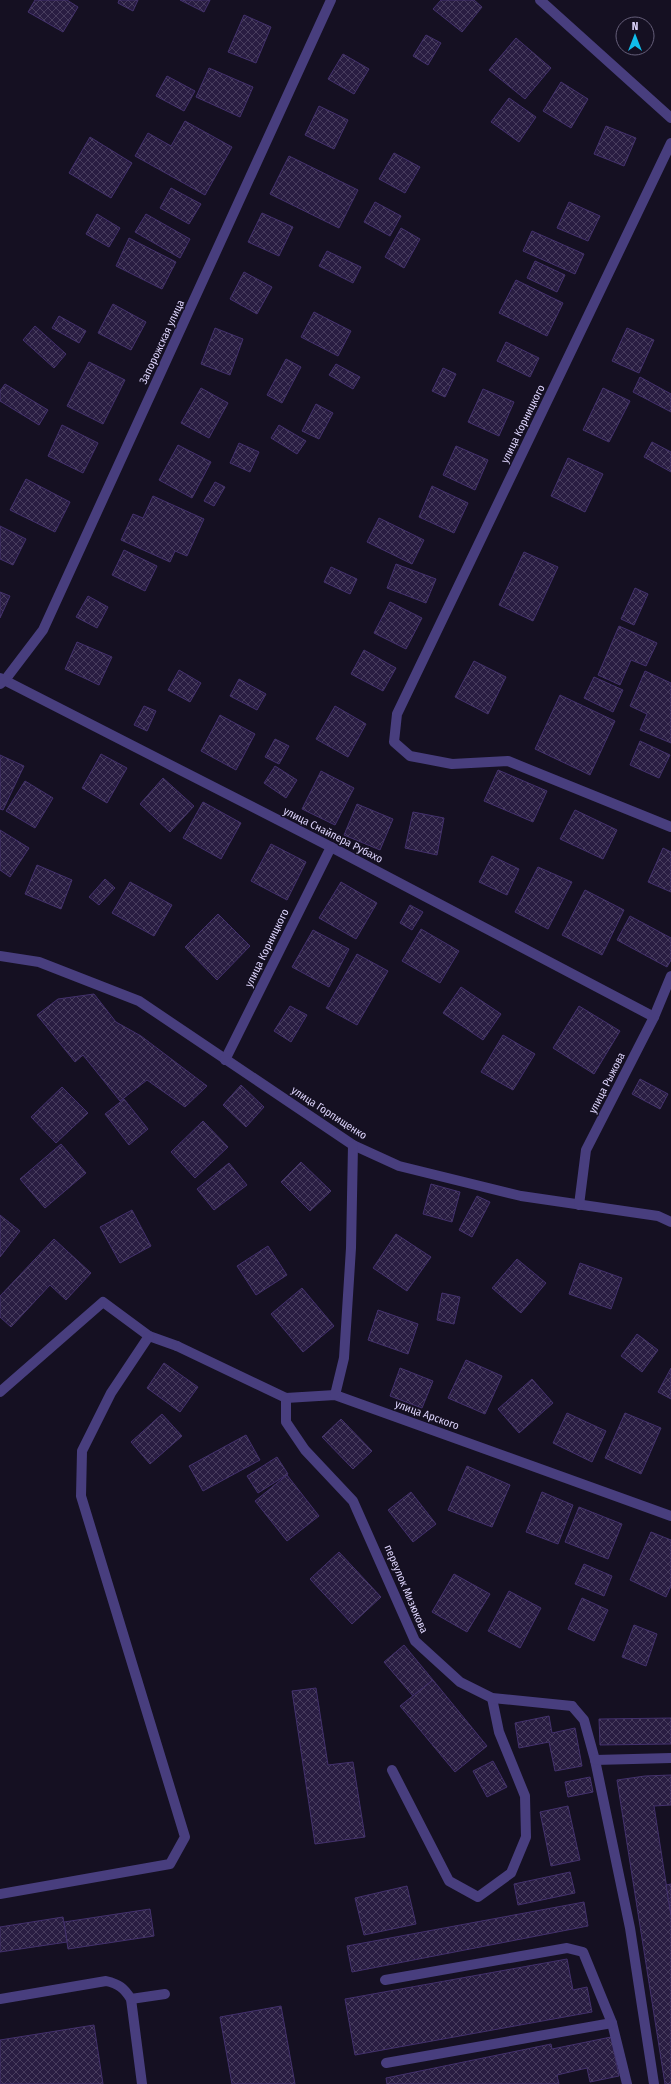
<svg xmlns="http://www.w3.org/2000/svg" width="671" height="2084" font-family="'Fira Sans Condensed',sans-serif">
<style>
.building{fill:url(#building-cross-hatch);stroke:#43316c}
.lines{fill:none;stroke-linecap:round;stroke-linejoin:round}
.lane{stroke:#483e7e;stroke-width:10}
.street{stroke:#483e7e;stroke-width:10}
.labels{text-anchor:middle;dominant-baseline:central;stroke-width:3;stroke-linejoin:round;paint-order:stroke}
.street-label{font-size:11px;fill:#ddd4fc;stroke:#151022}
</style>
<defs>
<pattern id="building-cross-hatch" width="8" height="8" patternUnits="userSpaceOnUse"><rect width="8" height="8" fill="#291d42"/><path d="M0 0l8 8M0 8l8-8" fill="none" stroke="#483d5e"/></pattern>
</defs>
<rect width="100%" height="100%" fill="#151022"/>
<g class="building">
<polygon points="35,0 67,0 78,7 63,32 28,12"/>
<polygon points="119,0 138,0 133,11 118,3"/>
<polygon points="180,0 210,0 204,12"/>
<polygon points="441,0 474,0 482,7 462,32 433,9"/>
<polygon points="244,15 271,27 256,63 228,52"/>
<polygon points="426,35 441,43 428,65 413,56"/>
<polygon points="516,38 551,68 525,99 489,70"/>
<polygon points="343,54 369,69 354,94 328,79"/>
<polygon points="209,68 253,87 240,117 196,97"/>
<polygon points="167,76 195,91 184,111 156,96"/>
<polygon points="561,82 588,99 571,128 543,111"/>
<polygon points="509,98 536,117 519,142 491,122"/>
<polygon points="319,106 348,120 334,149 305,135"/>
<polygon points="185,121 232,147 205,195 135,156 148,133 171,146"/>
<polygon points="606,126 636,138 624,166 594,154"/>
<polygon points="90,137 132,163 111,198 69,173"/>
<polygon points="394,153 420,167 405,193 379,179"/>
<polygon points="289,156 358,190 339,228 270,194"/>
<polygon points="171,188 201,204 189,224 160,208"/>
<polygon points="375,202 401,216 390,236 364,222"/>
<polygon points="569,202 600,216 588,241 557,228"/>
<polygon points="262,213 293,227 279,256 248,242"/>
<polygon points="97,214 120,228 109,247 86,234"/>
<polygon points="146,214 190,239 180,258 135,232"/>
<polygon points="401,228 420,239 404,268 385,257"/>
<polygon points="532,231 584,254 575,274 523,251"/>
<polygon points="129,238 176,262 162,289 116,266"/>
<polygon points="327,251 361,267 353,283 319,266"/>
<polygon points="535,261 565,275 557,292 527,278"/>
<polygon points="244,272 272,287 257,314 230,299"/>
<polygon points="516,280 563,303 547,336 499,313"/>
<polygon points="113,304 146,322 131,350 98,333"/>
<polygon points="314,312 351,331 338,356 301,337"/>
<polygon points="59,316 86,331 79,343 52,328"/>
<polygon points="35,326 66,354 54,368 23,340"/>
<polygon points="215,328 243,339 230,375 201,364"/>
<polygon points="627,328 654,340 639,373 612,361"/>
<polygon points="506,342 539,358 530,377 497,361"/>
<polygon points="286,359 301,367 282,403 267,395"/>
<polygon points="89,362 125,380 103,424 67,406"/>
<polygon points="336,364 360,377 353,389 329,375"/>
<polygon points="443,368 456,374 445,397 432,391"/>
<polygon points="640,377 671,394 671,412 633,392"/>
<polygon points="5,384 48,410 39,425 0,401 0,391"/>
<polygon points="201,388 228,403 209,438 181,423"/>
<polygon points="603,388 630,401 609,442 583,430"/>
<polygon points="483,389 514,402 499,436 468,422"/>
<polygon points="316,404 333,413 319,439 302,431"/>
<polygon points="62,425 98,443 83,473 48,456"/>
<polygon points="279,425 306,441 297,454 271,438"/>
<polygon points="652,442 671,452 671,472 644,457"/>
<polygon points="239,443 259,452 250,472 230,463"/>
<polygon points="178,445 211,462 192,498 159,480"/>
<polygon points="456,446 488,460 475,490 443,475"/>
<polygon points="568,458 603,474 585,512 551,496"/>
<polygon points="26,479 70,502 55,532 10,510"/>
<polygon points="215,482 225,487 214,506 204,501"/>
<polygon points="432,486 468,503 454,533 419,517"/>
<polygon points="153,496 204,519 187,556 175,551 170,562 121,540 133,514 143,518"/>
<polygon points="379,518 424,540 412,564 367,542"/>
<polygon points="0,526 26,539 13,565 0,559"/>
<polygon points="124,550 157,566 145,591 112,575"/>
<polygon points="524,552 558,567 533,621 499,605"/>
<polygon points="396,564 436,579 426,603 387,588"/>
<polygon points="331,567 357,579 350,594 324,582"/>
<polygon points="635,588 648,594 634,625 621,619"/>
<polygon points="0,592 10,596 0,618"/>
<polygon points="88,596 108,607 97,628 76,617"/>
<polygon points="390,602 422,618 406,649 374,633"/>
<polygon points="619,626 657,643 646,666 631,660 620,685 598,675"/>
<polygon points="77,642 112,657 99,685 65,669"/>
<polygon points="364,650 396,668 383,691 351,674"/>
<polygon points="474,661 506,677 488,714 455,697"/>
<polygon points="179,670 201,683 190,702 168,690"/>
<polygon points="645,671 671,683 671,743 640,730 647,714 630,706"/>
<polygon points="594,677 623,690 613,712 584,698"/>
<polygon points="239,679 266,694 257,710 230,696"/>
<polygon points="560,695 615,721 590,775 535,749"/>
<polygon points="144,706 156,711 147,731 134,725"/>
<polygon points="335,706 366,724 348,757 316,739"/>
<polygon points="220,715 255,734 236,770 201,751"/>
<polygon points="275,739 289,746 279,764 265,757"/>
<polygon points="640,741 670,755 659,778 630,765"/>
<polygon points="101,754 127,768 107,803 82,788"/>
<polygon points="0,755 24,766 3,810 0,809"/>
<polygon points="275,766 297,780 286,798 264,783"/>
<polygon points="498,770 547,791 533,822 484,801"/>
<polygon points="321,771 354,788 335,825 302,809"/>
<polygon points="163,778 194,806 170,832 140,804"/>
<polygon points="25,781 53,798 35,828 6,811"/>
<polygon points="203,802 241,823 221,859 183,838"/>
<polygon points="357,804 393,819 380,850 344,835"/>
<polygon points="575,810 617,830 603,859 560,839"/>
<polygon points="413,812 444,818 437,855 405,848"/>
<polygon points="0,830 29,848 10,877 0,870"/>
<polygon points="271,844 306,862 287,900 251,881"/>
<polygon points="663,848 671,852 671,892 648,882"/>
<polygon points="492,856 519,869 507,895 479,882"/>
<polygon points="37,865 72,880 61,909 25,894"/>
<polygon points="538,867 572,882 548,929 515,912"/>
<polygon points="105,879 115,888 99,905 89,897"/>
<polygon points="130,882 172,905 154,936 112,913"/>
<polygon points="341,882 377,903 356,939 319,918"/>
<polygon points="585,890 624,910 602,955 562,935"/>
<polygon points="410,905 423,912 412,930 400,923"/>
<polygon points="218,914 250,946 217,980 185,947"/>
<polygon points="630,916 671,938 671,960 667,967 617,940"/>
<polygon points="421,929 459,951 440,983 402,961"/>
<polygon points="313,930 349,949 329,987 292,967"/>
<polygon points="357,954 388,971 357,1025 326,1008"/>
<polygon points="461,987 501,1014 483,1040 443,1013"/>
<polygon points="94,994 116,1022 141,1036 207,1086 185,1107 147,1080 120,1101 83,1055 75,1062 37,1015 58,999"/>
<polygon points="290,1006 307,1015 291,1042 274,1031"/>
<polygon points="579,1006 620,1031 594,1074 553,1048"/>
<polygon points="503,1035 535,1054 513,1090 481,1072"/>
<polygon points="640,1079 668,1094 660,1109 632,1094"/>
<polygon points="241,1085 264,1107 246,1127 223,1105"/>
<polygon points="62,1087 88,1113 56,1143 31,1117"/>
<polygon points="124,1099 148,1129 129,1145 105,1114"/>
<polygon points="203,1121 228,1147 195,1178 171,1152"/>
<polygon points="61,1144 86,1173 45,1208 20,1179"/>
<polygon points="301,1162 331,1191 310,1211 281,1182"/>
<polygon points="229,1163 247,1185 214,1210 197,1189"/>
<polygon points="431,1184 460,1192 452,1222 423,1214"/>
<polygon points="477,1196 490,1202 472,1237 459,1230"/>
<polygon points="132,1210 151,1246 120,1263 100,1227"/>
<polygon points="0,1215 20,1231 0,1257"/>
<polygon points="396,1234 431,1257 407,1291 373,1268"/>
<polygon points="54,1239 91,1273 66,1300 50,1285 11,1327 0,1317 0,1296"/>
<polygon points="268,1246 287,1275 256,1295 237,1266"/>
<polygon points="517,1259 546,1283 521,1313 492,1288"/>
<polygon points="580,1263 622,1278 611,1309 569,1294"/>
<polygon points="302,1288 334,1326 303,1352 271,1314"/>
<polygon points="442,1293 460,1297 454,1324 437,1320"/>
<polygon points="378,1310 418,1324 408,1354 368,1340"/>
<polygon points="637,1334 658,1350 642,1372 621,1356"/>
<polygon points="466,1360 502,1376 485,1414 448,1398"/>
<polygon points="164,1363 198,1387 180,1412 147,1388"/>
<polygon points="400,1368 433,1381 422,1408 390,1396"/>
<polygon points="671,1368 671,1399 658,1392"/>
<polygon points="532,1379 553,1403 519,1433 498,1409"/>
<polygon points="567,1413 606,1431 592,1462 553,1443"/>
<polygon points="625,1413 661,1428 641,1474 605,1458"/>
<polygon points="162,1414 182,1436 150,1464 131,1442"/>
<polygon points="341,1419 372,1451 353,1469 322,1437"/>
<polygon points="246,1435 260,1460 203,1491 189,1466"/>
<polygon points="277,1457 288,1474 258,1493 247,1476"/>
<polygon points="467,1466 510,1485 492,1527 448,1510"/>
<polygon points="287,1475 319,1516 287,1541 255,1501"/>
<polygon points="411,1492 436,1524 413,1542 388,1510"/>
<polygon points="542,1492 573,1505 558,1544 526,1532"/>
<polygon points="579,1507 622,1524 608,1559 565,1542"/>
<polygon points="651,1532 671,1540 671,1586 666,1597 630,1580"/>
<polygon points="339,1552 381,1597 352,1624 310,1579"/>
<polygon points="584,1564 612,1576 604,1596 575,1584"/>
<polygon points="454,1574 490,1594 467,1632 432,1612"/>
<polygon points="509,1591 541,1608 520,1648 488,1631"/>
<polygon points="582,1598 608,1610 594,1641 568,1629"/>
<polygon points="634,1625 657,1634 646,1666 622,1657"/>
<polygon points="404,1645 433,1680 413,1696 384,1662"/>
<polygon points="433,1680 487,1746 455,1772 400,1706"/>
<polygon points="316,1688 328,1765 353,1762 365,1837 315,1844 292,1691"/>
<polygon points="549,1716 552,1733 575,1728 582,1766 555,1771 549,1742 519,1748 515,1723"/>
<polygon points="671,1718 671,1744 600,1745 599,1719"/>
<polygon points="493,1761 507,1787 487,1797 473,1771"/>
<polygon points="671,1775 671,1805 654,1806 671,1915 671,2084 665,2084 617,1780 645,1776"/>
<polygon points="590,1777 593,1792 568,1797 565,1782"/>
<polygon points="568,1806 580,1860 551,1866 540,1812"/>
<polygon points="570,1872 575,1893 518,1905 514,1884"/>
<polygon points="671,1884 671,1915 666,1885"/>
<polygon points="407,1886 416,1924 364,1935 355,1898"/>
<polygon points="584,1902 588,1926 352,1972 347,1946"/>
<polygon points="150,1909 154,1936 68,1949 64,1922"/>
<polygon points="63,1917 67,1942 0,1952 0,1927"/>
<polygon points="567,1959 573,1990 587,1987 592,2012 355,2055 345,1999"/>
<polygon points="281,2006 295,2084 232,2084 220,2017"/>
<polygon points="94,2025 103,2084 0,2084 0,2040"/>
<polygon points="611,2037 619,2076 590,2082 587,2068 557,2075 559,2084 387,2084 386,2078 551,2044 552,2049"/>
</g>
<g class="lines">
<g class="lane">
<polyline points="0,1392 103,1302 149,1336 177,1346"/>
<polyline points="572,1706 584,1720 595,1760 630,1928 654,2084"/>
<polyline points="595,1760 671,1758"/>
<polyline points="392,1770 449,1881 478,1897 511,1873 526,1837 525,1796 499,1732 492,1698"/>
<polyline points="0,1894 170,1864 185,1837 81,1496 82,1451 111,1393 149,1336"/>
<polyline points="385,1980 567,1948 583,1952 612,2023 627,2084"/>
<path d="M0,1999l106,-18c13,3 18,7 25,18l11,85"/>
<polyline points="131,1999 165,1994"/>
<polyline points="386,2063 612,2023"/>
</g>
<g class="street">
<polyline points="540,0 671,118"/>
<polyline points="671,143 397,714 394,742 410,756 452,764 508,761 671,827"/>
<polyline points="0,678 331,847 654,1017"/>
<polyline points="0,684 5,680 43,630 331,0"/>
<polyline points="0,956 39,962 139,1001 353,1145 399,1166 521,1196 658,1216 671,1222"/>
<polyline points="225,1060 331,847"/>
<polyline points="579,1205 586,1150 654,1017 671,976"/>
<polyline points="177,1346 286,1398 335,1395 671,1516"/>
<polyline points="335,1395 344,1358 351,1248 353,1145"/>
<polyline points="286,1398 286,1422 305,1450 353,1501 415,1641 460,1682 492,1698 572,1706"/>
</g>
</g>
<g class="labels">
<g class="street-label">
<text transform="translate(162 342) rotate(-65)">Запорожская улица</text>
<text transform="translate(523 424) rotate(-64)">улица Корницкого</text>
<text transform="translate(333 835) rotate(27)">улица Снайпера Рубахо</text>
<text transform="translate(267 948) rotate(-64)">улица Корницкого</text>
<text transform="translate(607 1083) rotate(-63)">улица Рыжова</text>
<text transform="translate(329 1113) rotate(33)">улица Горпищенко</text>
<text transform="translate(427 1415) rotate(20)">улица Арского</text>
<text transform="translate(406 1589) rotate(67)">переулок Мизюкова</text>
</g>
</g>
<g transform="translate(635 36)"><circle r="19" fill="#151022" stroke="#655e79"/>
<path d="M0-3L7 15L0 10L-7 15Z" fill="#10bdec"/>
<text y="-6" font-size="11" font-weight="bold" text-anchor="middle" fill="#ddd4fc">N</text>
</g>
</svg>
